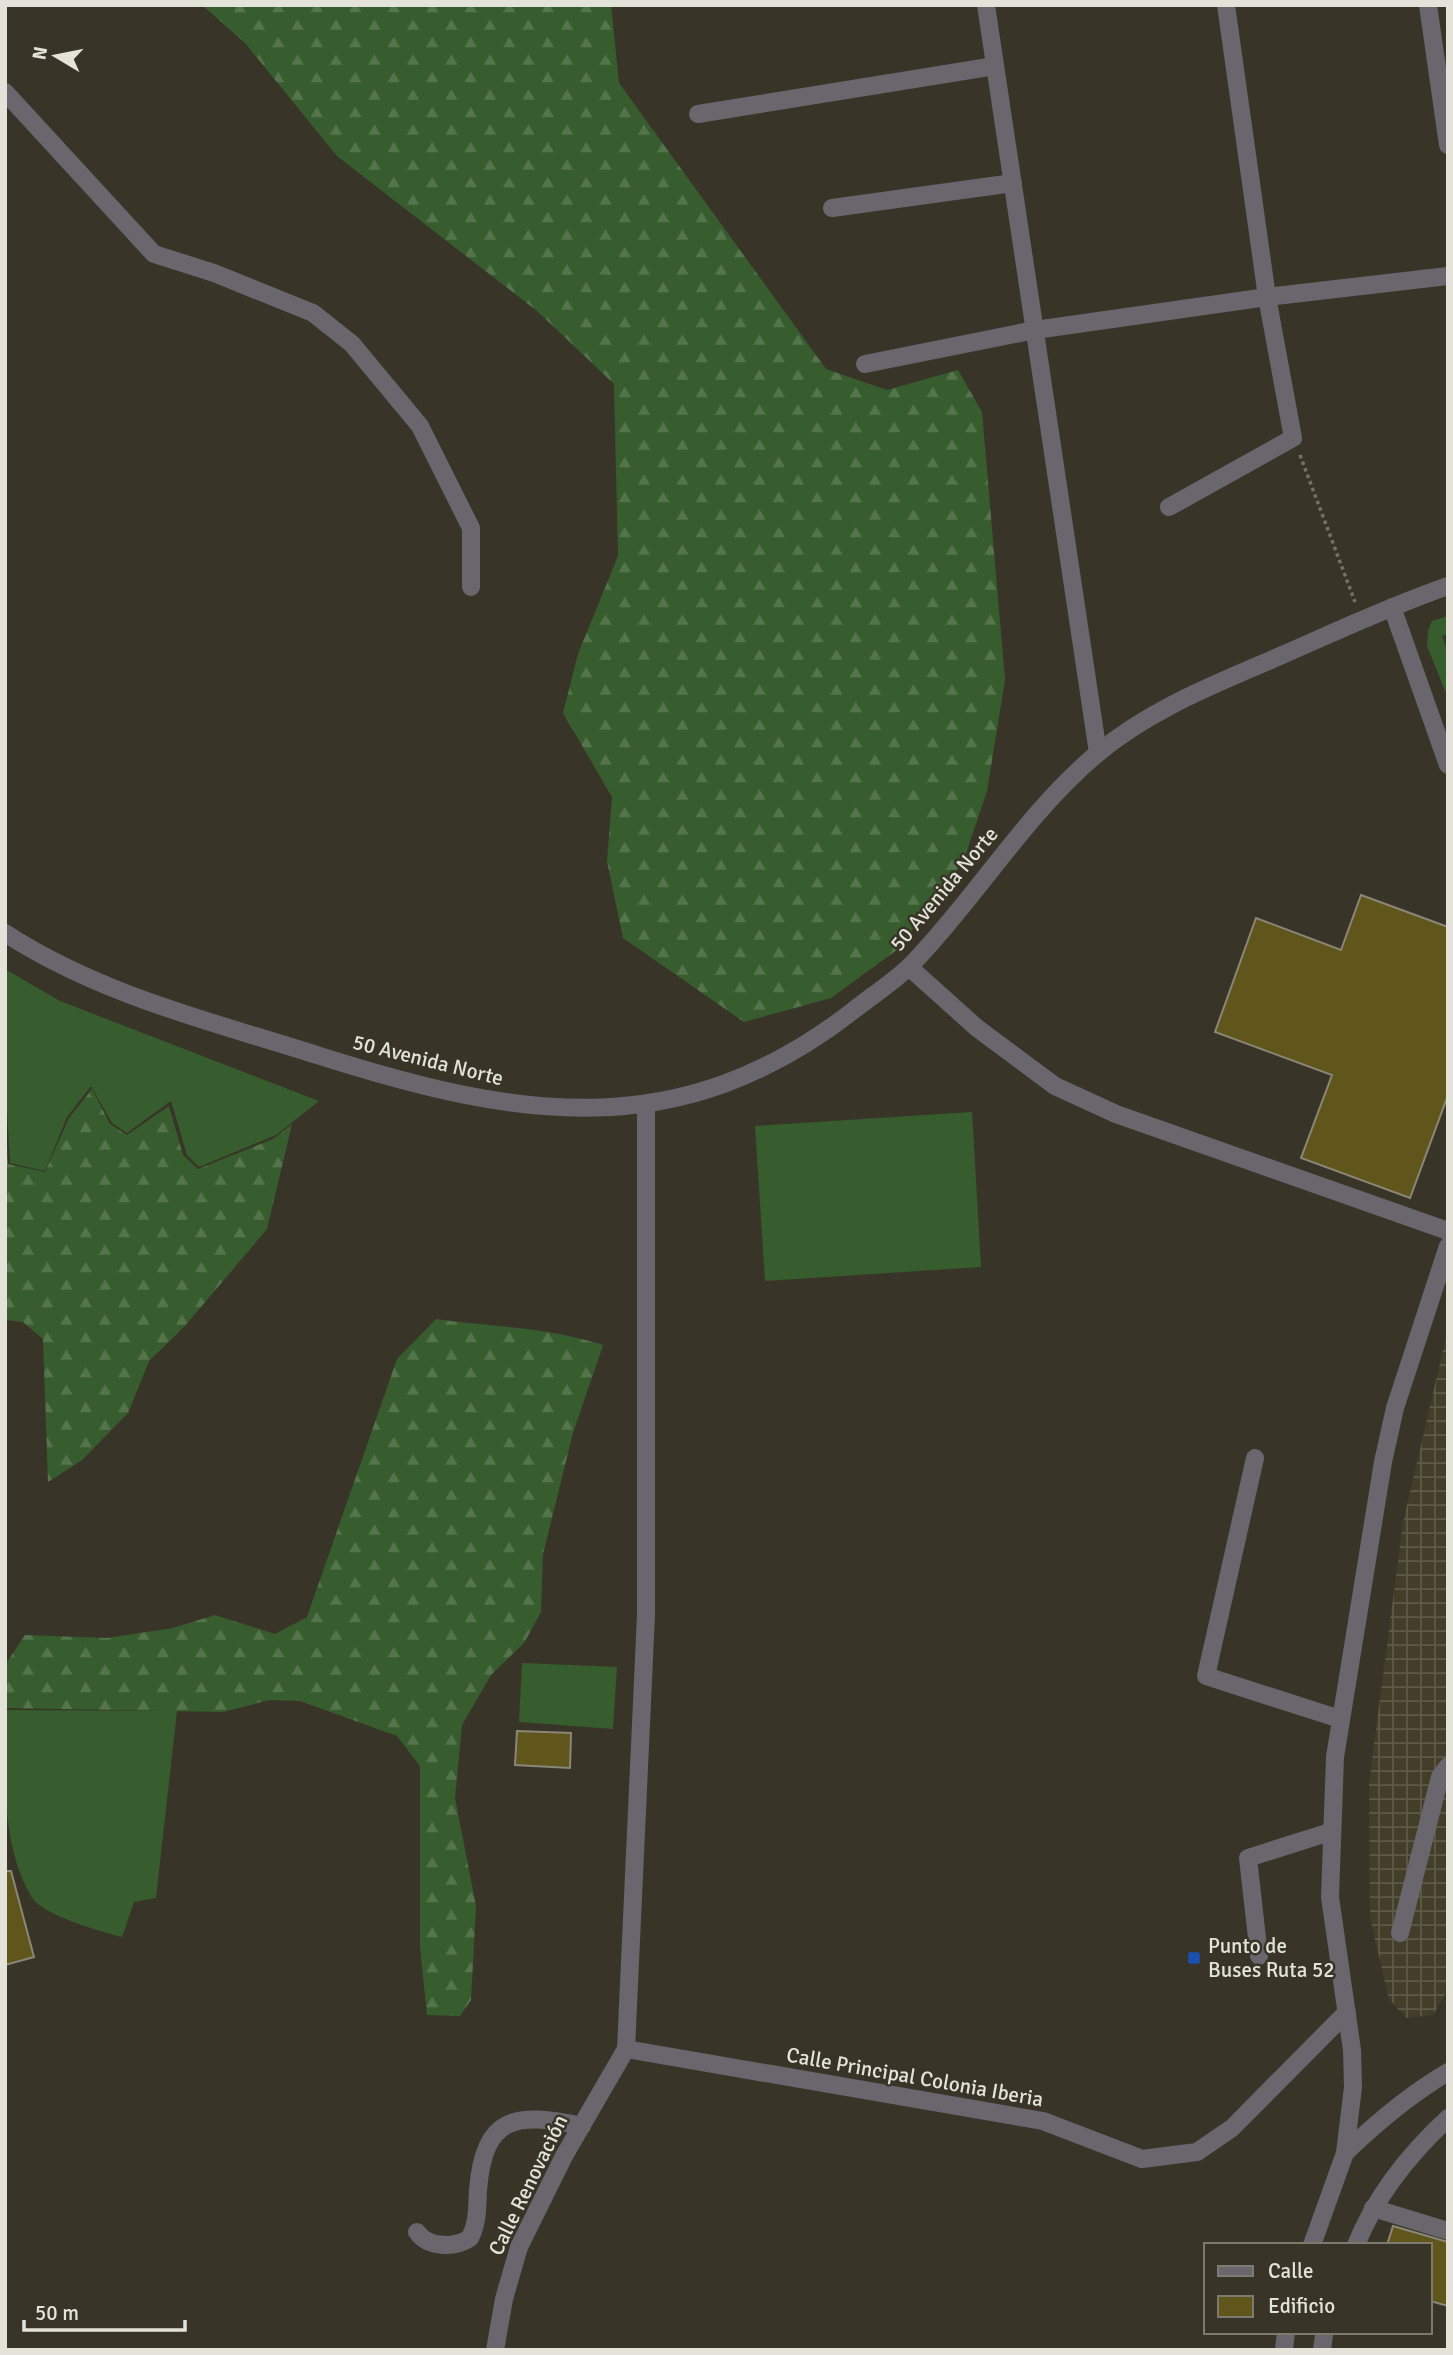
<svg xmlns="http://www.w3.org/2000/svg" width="1453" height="2355" font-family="Signika,sans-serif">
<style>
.industrial{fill:url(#industrial-grid)}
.grass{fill:#375d2e}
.forest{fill:url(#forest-firs)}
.building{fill:#60551b;stroke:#8a8778;stroke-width:2}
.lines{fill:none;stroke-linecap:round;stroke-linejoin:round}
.path{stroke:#747266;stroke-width:3.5;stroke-dasharray:3.5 3.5;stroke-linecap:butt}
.minor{stroke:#69676d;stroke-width:18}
.transit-dot{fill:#1a4fb4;stroke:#383528;stroke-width:2.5}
.labels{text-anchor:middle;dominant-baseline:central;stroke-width:5;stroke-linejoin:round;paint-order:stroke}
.street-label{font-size:21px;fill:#e4e3da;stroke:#383528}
.poi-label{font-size:21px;fill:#e4e3da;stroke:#383528;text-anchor:start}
</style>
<defs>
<pattern id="industrial-grid" width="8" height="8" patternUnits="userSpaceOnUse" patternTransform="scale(1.75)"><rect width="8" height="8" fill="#423e2a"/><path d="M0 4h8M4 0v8" fill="none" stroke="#5d5a48"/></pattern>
<pattern id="forest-firs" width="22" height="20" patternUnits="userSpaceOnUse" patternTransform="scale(1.75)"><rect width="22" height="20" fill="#375d2e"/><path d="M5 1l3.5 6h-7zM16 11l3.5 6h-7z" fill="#54744c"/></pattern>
</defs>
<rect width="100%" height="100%" fill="#383528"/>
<polygon class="industrial" points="1448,1328 1448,1989 1433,2015 1406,2018 1389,1999 1370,1918 1369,1783 1403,1523"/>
<g class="grass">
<polygon points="1448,616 1448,634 1442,636 1448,653 1448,698 1427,646 1428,631 1432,621"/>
<polygon points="5,969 60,1001 319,1101 276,1135 199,1167 187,1155 171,1101 127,1133 112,1123 91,1086 67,1117 45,1171 10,1163 5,1073"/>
<polygon points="972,1112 981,1267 765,1281 755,1126"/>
<polygon points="522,1663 617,1667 613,1729 519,1722"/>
<path d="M5,1710l172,1 -21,187 -22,4 -12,35c-20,-5 -78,-22 -89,-38 -33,-52 -28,-129 -28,-189z"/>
</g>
<g class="forest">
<polygon points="202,5 611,5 619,83 826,369 887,390 958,370 982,412 1005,680 987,791 963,862 898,949 831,998 744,1022 623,938 607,861 612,797 563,713 578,654 618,556 614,384 537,311 337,156 245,43"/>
<polygon points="92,1089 110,1124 127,1135 169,1106 183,1155 198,1169 273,1139 292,1124 267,1229 184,1327 149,1361 128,1413 82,1460 48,1482 43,1339 23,1322 5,1320 5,1099 8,1164 45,1172 69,1118"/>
<path d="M436,1319c56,8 113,8 167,26l-30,88 -30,121 -2,58 -17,31 -33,32 -29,50 -7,73 21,108 -5,94 -11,16 -33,-1 -7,-68v-181l-23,-30 -97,-35 -31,-1 -46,12 -218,-4v-43l20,-30 82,3 66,-10 42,-13 60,19 32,-17 90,-258z"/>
</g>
<g class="building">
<polygon points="1361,895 1448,927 1448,1095 1410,1198 1301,1158 1332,1075 1215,1032 1256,918 1341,950"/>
<polygon points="517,1731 571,1733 570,1768 515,1765"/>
<polygon points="5,1871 11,1871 34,1957 5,1965"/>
<polygon points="1393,2226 1448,2242 1448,2306 1430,2301 1430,2245 1387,2245"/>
</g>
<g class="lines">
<polyline class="path" points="1300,455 1355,602"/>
<g class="minor">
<polyline points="986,5 1098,753"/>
<polyline points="1428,5 1448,145"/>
<polyline points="5,92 154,254 214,273 313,313 352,344 420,426 471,528 471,587"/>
<polyline points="698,114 995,66"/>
<polyline points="832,208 1013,183"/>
<polyline points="865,364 1035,330 1267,297 1448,276"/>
<polyline points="1169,507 1293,438 1267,297 1226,5"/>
<polyline points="1392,607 1448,765"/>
<path d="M5,933c95,62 208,89 315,123 196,62 359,91 534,-46 19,-15 41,-29 58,-46 65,-67 113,-150 186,-211 54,-45 118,-69 182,-97 55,-24 110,-50 168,-70"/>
<polyline points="909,967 977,1028 1055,1086 1116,1114 1448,1231"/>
<polyline points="1255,1458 1206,1676 1340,1719"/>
<polyline points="1400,1933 1440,1777 1448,1766"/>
<polyline points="1259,1956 1248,1858 1330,1832"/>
<polyline points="626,2049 1043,2121 1142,2159 1197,2152 1232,2128 1347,2012"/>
<path d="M1345,2153c32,-31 64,-58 103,-81"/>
<polyline points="1373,2208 1448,2231"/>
<path d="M417,2232c11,16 38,16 53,6 8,-16 7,-31 8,-48 6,-75 38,-78 104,-64"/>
<polyline points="1312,2245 1345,2153 1353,2087 1352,2050 1330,1897 1335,1757 1383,1462 1395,1408 1448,1246"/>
<path d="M1356,2245c20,-50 53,-91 92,-127"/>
<polyline points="495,2350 504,2299 519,2247 564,2156 626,2049 646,1615 646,1105"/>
<polyline points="1284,2350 1286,2332"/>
<polyline points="1322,2350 1324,2335"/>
</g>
</g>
<rect class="transit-dot" x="1187" y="1951" width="14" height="14" rx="3.5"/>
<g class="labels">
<g class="street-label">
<text transform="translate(944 889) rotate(-50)">50 Avenida Norte</text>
<text transform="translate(428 1060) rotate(14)">50 Avenida Norte</text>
<text transform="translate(915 2077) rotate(10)">Calle Principal Colonia Iberia</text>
<text transform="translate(528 2185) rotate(-64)">Calle Renovación</text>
</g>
<g class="poi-label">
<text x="1208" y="1946">Punto de<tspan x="1208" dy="24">Buses Ruta 52</tspan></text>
</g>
</g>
<rect width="1453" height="2355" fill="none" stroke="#e4e3da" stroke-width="14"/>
<rect x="1204" y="2243" width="228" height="91" fill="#383528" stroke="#7d7b6f" stroke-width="2"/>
<rect x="1218" y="2266" width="35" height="10" fill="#69676d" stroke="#7d7b6f" stroke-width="2"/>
<text x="1268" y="2278" font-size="21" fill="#e4e3da">Calle</text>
<rect x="1218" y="2296" width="35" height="21" fill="#60551b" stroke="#7d7b6f" stroke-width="2"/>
<text x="1268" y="2313" font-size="21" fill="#e4e3da">Edificio</text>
<g transform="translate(56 56) rotate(280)" stroke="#383528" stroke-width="5" paint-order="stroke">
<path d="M0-5L12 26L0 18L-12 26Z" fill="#e4e3da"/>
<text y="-10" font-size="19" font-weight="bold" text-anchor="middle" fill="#e4e3da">N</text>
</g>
<path d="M24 2320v10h161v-10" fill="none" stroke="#e4e3da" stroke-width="3.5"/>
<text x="35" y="2320" font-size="21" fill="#e4e3da" stroke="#383528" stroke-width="5" paint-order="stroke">50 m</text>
</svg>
